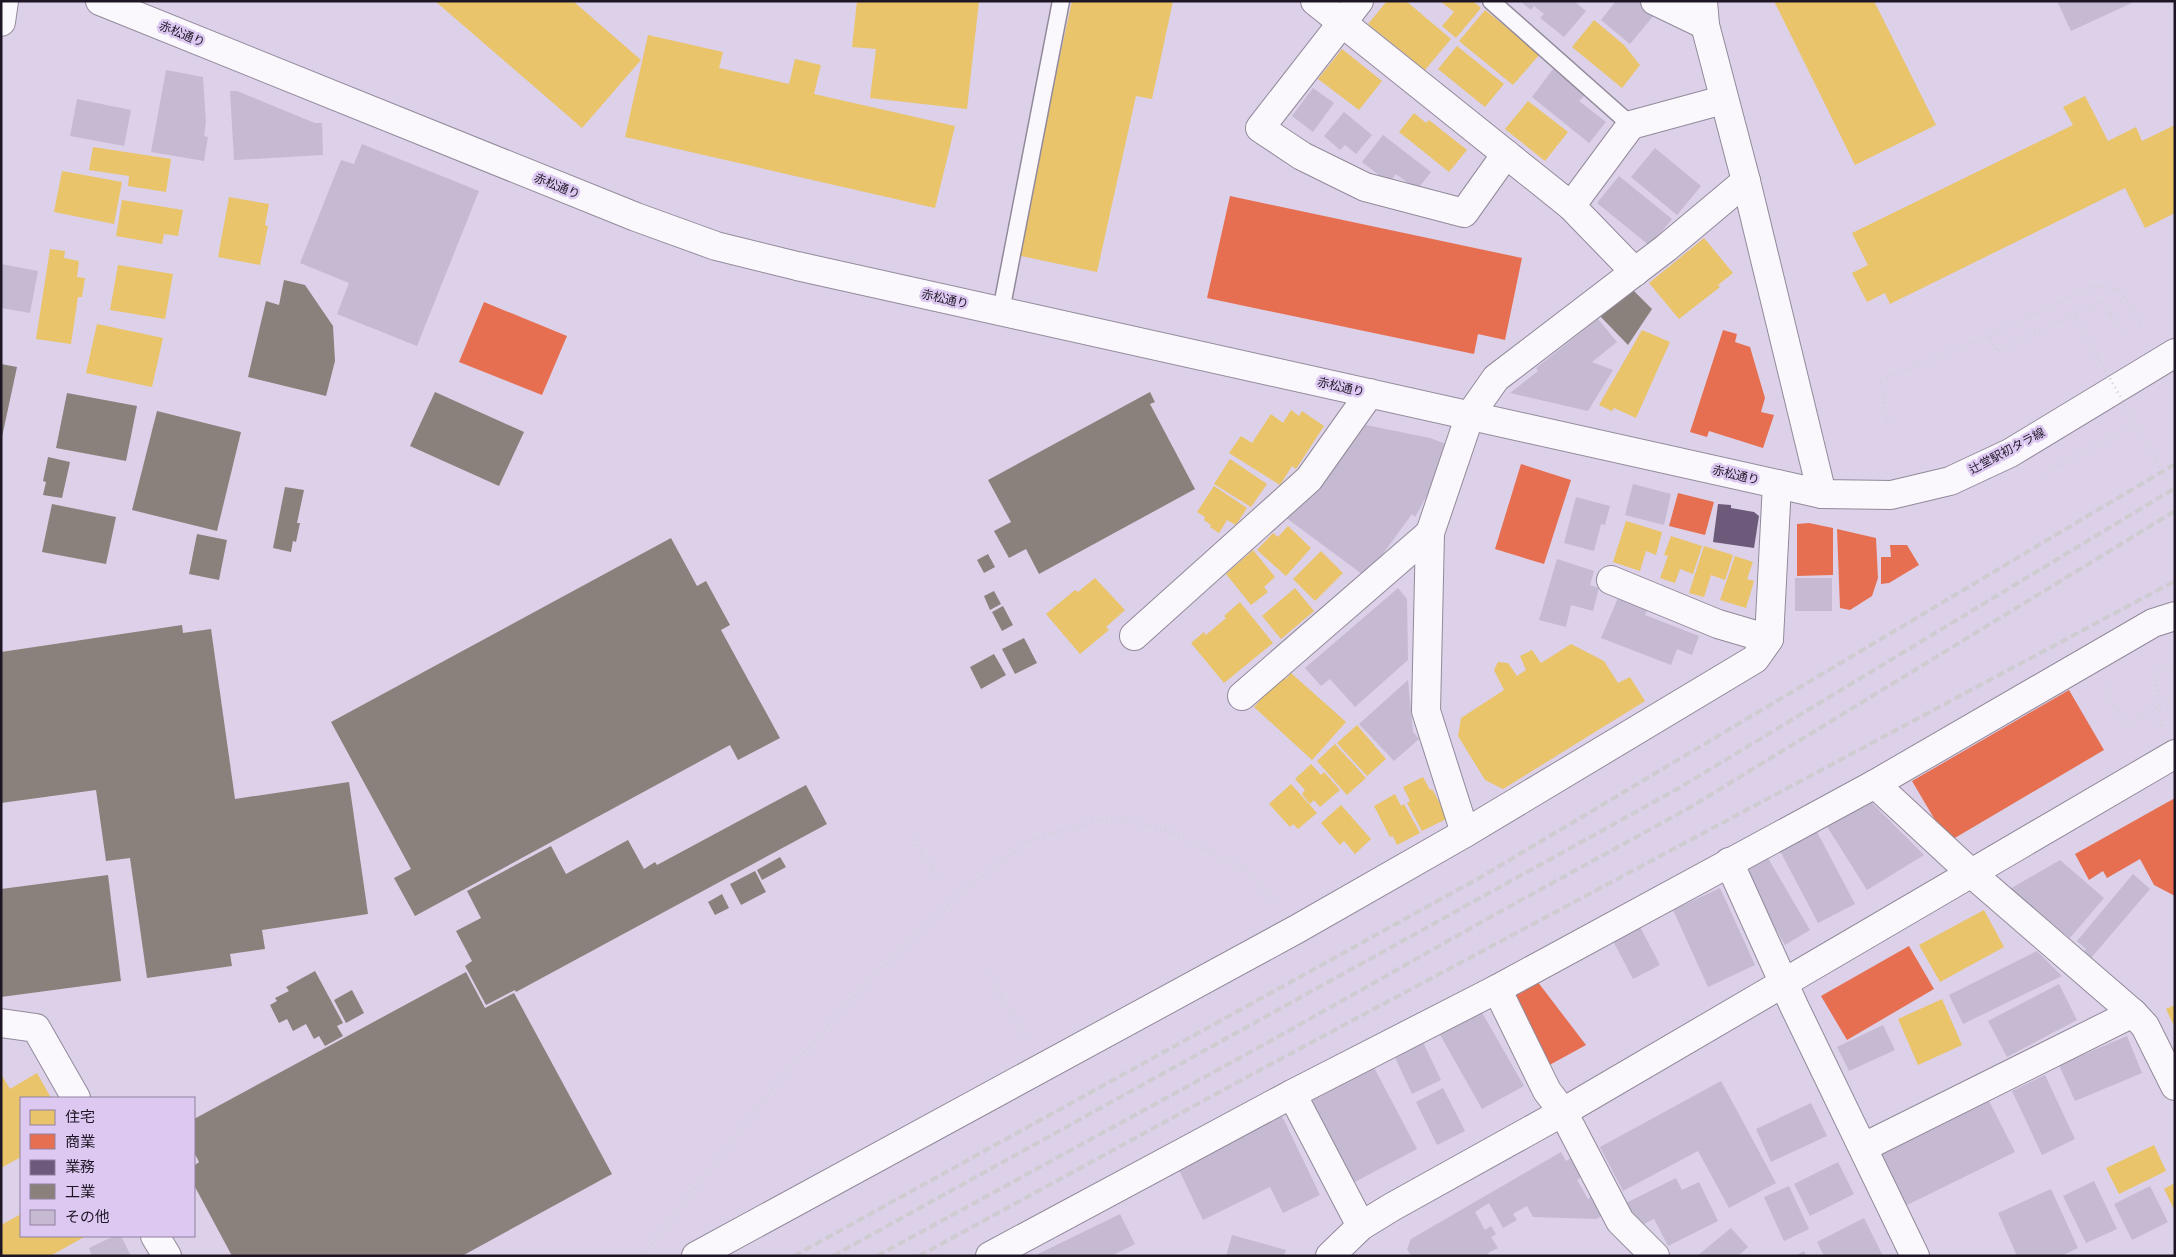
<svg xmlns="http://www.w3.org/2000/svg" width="2176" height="1257" font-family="'Fira Sans Condensed','Noto Sans JP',sans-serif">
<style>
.homes{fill:#e9c46a}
.shops{fill:#e76f51}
.offices{fill:#6d597a}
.industry{fill:#8a817c}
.building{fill:#c6bad3}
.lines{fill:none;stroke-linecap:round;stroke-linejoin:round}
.service-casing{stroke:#928a9b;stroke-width:19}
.minor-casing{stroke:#928a9b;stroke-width:30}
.tertiary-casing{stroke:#928a9b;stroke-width:30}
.path{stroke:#d4d0d8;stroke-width:3;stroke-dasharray:1 4;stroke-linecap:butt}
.service{stroke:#faf8fc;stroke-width:16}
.minor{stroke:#faf8fc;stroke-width:28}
.tertiary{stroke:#faf8fc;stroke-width:28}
.rail{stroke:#cecbd1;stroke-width:4;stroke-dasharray:8 4;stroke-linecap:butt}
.path-bridge{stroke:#d4d0d8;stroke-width:3;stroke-dasharray:1 4;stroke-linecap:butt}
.labels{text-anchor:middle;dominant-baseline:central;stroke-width:5;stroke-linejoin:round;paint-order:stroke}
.street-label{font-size:12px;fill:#1e1624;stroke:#dcc8f1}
</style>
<rect width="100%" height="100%" fill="#dcd1e8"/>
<g class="homes">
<polygon points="435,1 573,1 641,60 582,128"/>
<polygon points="857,1 979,1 967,109 870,98 876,49 852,47"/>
<polygon points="1072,1 1173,1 1152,99 1136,96 1097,272 1016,255"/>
<polygon points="1387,1 1406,1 1451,39 1425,70 1368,24"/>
<polygon points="1440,1 1473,1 1481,8 1456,38 1442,26 1454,12"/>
<polygon points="1774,1 1874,1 1936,125 1855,165"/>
<polygon points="1485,10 1540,54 1513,85 1459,41"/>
<polygon points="1594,20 1624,45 1640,65 1622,88 1572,47"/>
<polygon points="648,35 723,52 719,68 789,84 795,59 821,65 814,94 955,126 935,208 625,137"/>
<polygon points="1457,46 1504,84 1485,107 1438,69"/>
<polygon points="1342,49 1382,81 1359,110 1318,79"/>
<polygon points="2085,96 2108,141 2136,127 2142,141 2175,125 2175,213 2145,228 2125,188 1890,304 1885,293 1867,302 1852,273 1868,265 1852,233 2073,125 2063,107"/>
<polygon points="1528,101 1568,132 1545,161 1505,129"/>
<polygon points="1414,113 1426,123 1429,120 1467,150 1449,172 1399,132"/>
<polygon points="93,147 171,159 166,192 128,186 129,176 89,170"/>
<polygon points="62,171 122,182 114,224 54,212"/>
<polygon points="229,197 269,204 265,225 268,226 260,265 218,257"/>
<polygon points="122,200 183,210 178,236 164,234 162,244 116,236"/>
<polygon points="1704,238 1733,273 1718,285 1720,287 1679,319 1649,283"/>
<polygon points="50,249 65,251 64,258 79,261 77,277 85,278 82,297 78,297 71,344 36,339"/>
<polygon points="118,265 173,274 165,319 110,310"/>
<polygon points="97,324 163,338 152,387 86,373"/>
<polygon points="1642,330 1670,342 1636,418 1614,408 1612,411 1599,405"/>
<polygon points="1291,410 1299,416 1302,411 1324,426 1296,469 1292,466 1280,485 1229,453 1241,436 1252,443 1271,414 1283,423"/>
<polygon points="1230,459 1267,484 1251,507 1214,484"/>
<polygon points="1214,486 1247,508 1236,525 1227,520 1219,533 1210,527 1211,525 1204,520 1205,517 1197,512"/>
<polygon points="1626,521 1662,532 1656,555 1646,551 1640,571 1613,562"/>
<polygon points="1288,526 1311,548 1286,576 1257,550 1273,533 1278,537"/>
<polygon points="1671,536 1702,546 1693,574 1680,569 1675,583 1660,578 1668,556 1664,555"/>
<polygon points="1704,546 1733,555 1725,580 1711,575 1704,597 1689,593"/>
<polygon points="1253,550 1275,577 1264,587 1268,592 1251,605 1226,574"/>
<polygon points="1321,551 1343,573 1315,601 1293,579"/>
<polygon points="1735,556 1753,562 1747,579 1754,581 1746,608 1720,600"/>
<polygon points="1095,578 1125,610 1106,627 1109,630 1080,654 1046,614 1075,590 1078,592"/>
<polygon points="1295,588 1314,611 1281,639 1262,616"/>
<polygon points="1240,602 1273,643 1224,683 1191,643 1204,632 1206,635 1226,618 1224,616"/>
<polygon points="1571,644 1604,661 1618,683 1630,677 1645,701 1503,789 1485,780 1458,736 1461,718 1504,690 1494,670 1498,662 1508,663 1517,676 1526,670 1520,656 1532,650 1541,663"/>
<polygon points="1291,673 1346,722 1312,760 1254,707 1282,676 1286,679"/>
<polygon points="1357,725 1386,759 1367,776 1337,743"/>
<polygon points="1335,744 1366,778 1347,795 1317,761"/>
<polygon points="1311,764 1321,775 1324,772 1340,790 1320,807 1314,800 1310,804 1302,794 1305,790 1295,779"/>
<polygon points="1423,777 1430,790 1432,789 1448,818 1422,831 1407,803 1410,801 1403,787"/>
<polygon points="1291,784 1317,813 1298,829 1293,824 1290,827 1269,804"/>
<polygon points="1395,794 1401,806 1404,804 1420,833 1397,845 1393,836 1390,837 1374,806"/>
<polygon points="1341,805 1371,839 1355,854 1344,841 1340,845 1321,823"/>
<polygon points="1984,910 2004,947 1940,982 1919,945"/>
<polygon points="1942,999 1962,1045 1918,1065 1898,1019"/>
<polygon points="2175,1005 2175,1028 2166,1009"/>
<polygon points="37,1073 51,1098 21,1098 21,1157 1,1168 1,1074 10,1089"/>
<polygon points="2154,1145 2166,1171 2119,1194 2106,1168"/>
<polygon points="2175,1183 2175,1211 2164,1189"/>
<polygon points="21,1214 21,1236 86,1236 50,1256 1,1256 1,1225"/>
</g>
<g class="shops">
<polygon points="1230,196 1522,258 1505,340 1478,334 1474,354 1207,298"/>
<polygon points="484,302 567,336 542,395 459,362"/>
<polygon points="1723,330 1737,334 1735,342 1750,347 1765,398 1761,412 1774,415 1763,448 1709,431 1707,437 1690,432"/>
<polygon points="1521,464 1571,480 1544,564 1495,549"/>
<polygon points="1678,493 1714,502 1705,535 1669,526"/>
<polygon points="1809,523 1833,528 1833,575 1797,576 1797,524"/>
<polygon points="1837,529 1876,538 1878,578 1872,596 1850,610 1840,608"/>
<polygon points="1890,545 1907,545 1919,565 1889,583 1881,584 1881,557 1891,557"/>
<polygon points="2069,690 2104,750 1948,842 1912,781"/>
<polygon points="2175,798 2175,896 2154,885 2140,859 2107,878 2103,871 2089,880 2075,854"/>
<polygon points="1909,946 1934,989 1847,1040 1821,996"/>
<polygon points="1537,981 1586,1045 1544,1068 1505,997"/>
</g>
<polygon class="offices" points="1718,504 1731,505 1731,508 1754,512 1759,516 1754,548 1713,542"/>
<g class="industry">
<polygon points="284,280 305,285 333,326 335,361 326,396 248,377 266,301 279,305"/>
<polygon points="1633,290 1652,309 1628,345 1599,315"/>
<polygon points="1,364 17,367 2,437 1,437"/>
<polygon points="435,392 524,432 499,486 410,446"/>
<polygon points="1150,392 1155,402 1150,404 1195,489 1039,574 1026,549 1009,558 994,531 1011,522 988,480"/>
<polygon points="67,393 137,406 126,461 56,448"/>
<polygon points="157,411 241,432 217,531 132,510"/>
<polygon points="48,457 70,462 62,498 43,495 46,482 43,481"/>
<polygon points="285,487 304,490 297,523 300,523 296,542 293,541 291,552 273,548"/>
<polygon points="52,504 116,517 106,564 42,552"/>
<polygon points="197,534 227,540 219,580 189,574"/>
<polygon points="671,538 697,586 706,581 730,625 721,630 780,738 738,760 730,745 415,916 394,878 411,869 331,722"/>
<polygon points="988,554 995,567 984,573 977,560"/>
<polygon points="994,591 1001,604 990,610 984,596"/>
<polygon points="1003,606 1013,625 1002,631 992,612"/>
<polygon points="182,625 183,633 211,629 235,799 349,782 368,914 262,930 265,949 230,954 232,966 147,978 130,858 106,861 96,790 1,803 1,652"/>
<polygon points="1024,638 1037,663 1015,674 1002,649"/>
<polygon points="994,654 1006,675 981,689 970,667"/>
<polygon points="806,785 827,824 516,992 515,990 486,1005 465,966 472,961 456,931 481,918 467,891 551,846 566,874 628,840 644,869 655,862 657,865"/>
<polygon points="780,857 786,867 762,880 757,870"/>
<polygon points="755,871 766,892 741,905 730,884"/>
<polygon points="108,875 121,981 1,997 1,889"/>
<polygon points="722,894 729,908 715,915 708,902"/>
<polygon points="315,971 343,1023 337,1026 343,1036 325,1046 319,1036 314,1039 306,1024 293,1031 287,1019 279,1023 270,1005 277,1001 275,998 289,991 286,987"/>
<polygon points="466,972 485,1008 514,993 612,1174 462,1256 232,1256 194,1185 194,1166 199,1162 194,1152 194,1119"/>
<polygon points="352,990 364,1013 346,1023 334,1000"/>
</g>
<g class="building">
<polygon points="1520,1 1574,1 1586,11 1564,37 1540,18 1544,14 1534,6 1531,10"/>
<polygon points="1616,1 1638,1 1655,14 1630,44 1601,20"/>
<polygon points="2057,1 2136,1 2071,31"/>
<polygon points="1553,69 1585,95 1579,101 1606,122 1589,143 1532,97"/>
<polygon points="166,70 203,77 206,123 204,136 208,137 204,161 151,152"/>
<polygon points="1313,88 1334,103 1313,132 1292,116"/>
<polygon points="230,91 237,91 315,123 322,123 323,155 234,160"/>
<polygon points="77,99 131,110 124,146 70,136"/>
<polygon points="1344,112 1372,135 1356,154 1345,145 1340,150 1324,136"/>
<polygon points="1383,135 1431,172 1417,190 1396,174 1389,183 1362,162"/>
<polygon points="362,144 479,191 417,346 337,314 349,283 300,263 341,160 354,164"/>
<polygon points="1655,148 1701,186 1677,215 1631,177"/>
<polygon points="1619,176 1672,219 1650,246 1597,203"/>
<polygon points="1,264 38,271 30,313 1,308"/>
<polygon points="1598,319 1617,342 1592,362 1613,370 1588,411 1510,393 1538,371 1536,368"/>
<polygon points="1366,425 1430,438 1449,445 1449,456 1415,517 1412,514 1366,577 1285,517 1294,504 1299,507 1336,456 1340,459"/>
<polygon points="1633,484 1671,494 1664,525 1625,515"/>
<polygon points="1576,497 1610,506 1605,525 1601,524 1594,551 1564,543"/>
<polygon points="1557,559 1594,571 1590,585 1599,588 1593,611 1571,605 1566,627 1539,620"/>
<rect x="1795" y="578" width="37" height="33"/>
<polygon points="1398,588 1407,599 1408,660 1355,707 1330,679 1321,686 1305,668"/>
<polygon points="1618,598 1647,610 1645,615 1699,636 1692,655 1677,649 1671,665 1601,638"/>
<polygon points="1408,680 1413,732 1419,739 1394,761 1359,724"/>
<polygon points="1868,799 1924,855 1867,890 1826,825"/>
<polygon points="1816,830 1855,904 1818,923 1779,849"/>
<polygon points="1762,848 1810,930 1785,945 1738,863"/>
<polygon points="2060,860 2104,898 2070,938 2010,889"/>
<polygon points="2133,874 2150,889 2091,958 2084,952 2086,949 2077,941"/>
<polygon points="1720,888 1755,965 1708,987 1673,910"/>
<polygon points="1638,923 1660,965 1633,979 1611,937"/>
<polygon points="2037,951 2062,976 1963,1024 1949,995"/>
<polygon points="2059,984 2077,1020 2007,1057 1988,1021"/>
<polygon points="1480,1009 1524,1086 1482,1109 1439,1033"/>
<polygon points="1883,1025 1895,1050 1849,1071 1837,1047"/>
<polygon points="2127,1036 2142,1073 2075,1101 2059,1065"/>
<polygon points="1422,1040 1441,1080 1412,1094 1393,1053"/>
<polygon points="1370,1060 1417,1149 1351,1184 1303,1096"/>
<polygon points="2045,1075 2075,1139 2042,1155 2012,1091"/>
<polygon points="1721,1081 1776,1183 1729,1208 1698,1151 1623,1191 1600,1147"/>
<polygon points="1443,1088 1465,1131 1437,1145 1416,1102"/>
<polygon points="1986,1095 2015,1152 1901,1208 1873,1152"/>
<polygon points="1811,1103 1827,1136 1771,1162 1756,1129"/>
<polygon points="1282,1116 1320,1195 1283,1213 1270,1187 1203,1220 1177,1166"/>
<polygon points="1561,1152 1566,1161 1571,1158 1582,1177 1577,1180 1588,1199 1592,1196 1603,1215 1596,1219 1533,1217 1527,1206 1513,1214 1517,1220 1503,1228 1489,1203 1475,1212 1485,1230 1491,1226 1496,1234 1491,1237 1498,1248 1488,1253 1490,1256 1411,1256 1407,1249 1411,1239"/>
<polygon points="1838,1162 1854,1194 1810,1216 1794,1184"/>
<polygon points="1676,1178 1682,1190 1699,1182 1718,1221 1668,1246 1654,1219 1638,1227 1626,1203"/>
<polygon points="2094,1181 2117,1229 2086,1243 2063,1196"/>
<polygon points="1789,1186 1809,1229 1784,1241 1764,1197"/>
<polygon points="2150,1186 2168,1222 2132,1240 2114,1204"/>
<polygon points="2051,1189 2078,1248 2061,1256 2017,1256 1998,1213"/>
<polygon points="1120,1214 1135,1244 1111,1256 1034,1256"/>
<polygon points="1864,1218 1883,1256 1824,1256 1817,1242"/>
<polygon points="1731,1228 1748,1247 1738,1256 1697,1256"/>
<polygon points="1232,1235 1286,1250 1284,1256 1226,1256"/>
<polygon points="114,1236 121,1236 131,1256 92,1256 89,1248"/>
<polygon points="1804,1251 1806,1256 1795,1256"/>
</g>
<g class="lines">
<defs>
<g id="service">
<polyline points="1491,1 1631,125"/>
<polyline points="1001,311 1061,1"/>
</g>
<g id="minor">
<polyline points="1315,1 1571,206 1631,125 1723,100"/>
<polyline points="1359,1 1260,128 1302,156 1365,187 1464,213 1506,154"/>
<polyline points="1655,1 1705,25"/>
<polyline points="1703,1 1705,25 1746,181 1822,494"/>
<polyline points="1,22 4,1"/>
<polyline points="1571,206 1635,272"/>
<polyline points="1611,580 1718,624 1769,639"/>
<polyline points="1134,636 1309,479 1370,393"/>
<polyline points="1242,696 1430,533"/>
<polyline points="1875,784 1971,873 2133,1013 2145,1026 2175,1086"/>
<polyline points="1465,833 1426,711 1430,533 1470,415 1496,378 1666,248 1746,181"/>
<polyline points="1729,862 1794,1006 1915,1256"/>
<polyline points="1497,989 1547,1091 1563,1112 1620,1221 1655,1256"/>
<polyline points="1,1023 36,1028 76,1098"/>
<polyline points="1292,1094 1497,989 1875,784 2153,623 2175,616"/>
<polyline points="1864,1147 2133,1013"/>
<polyline points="155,1236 167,1256"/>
<polyline points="696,1256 1297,929 1465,833 1755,659 1769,639 1777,484"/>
<polyline points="990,1256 1292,1094 1361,1226"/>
</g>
<g id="tertiary">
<polyline points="100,1 636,217 716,246 797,266 1822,494 1891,495 1950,481 2010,453 2175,353"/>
<polyline points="1330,1256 1361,1226 1392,1207 1563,1112 2175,754"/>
</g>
</defs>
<use href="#service" class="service-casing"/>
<use href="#minor" class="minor-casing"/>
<use href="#tertiary" class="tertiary-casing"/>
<g class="path">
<polyline points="2110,314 2123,335"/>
<polyline points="1989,336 2094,286 2120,290 2141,324"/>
<polyline points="1888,423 1880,380 1989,336 1996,351 2074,315"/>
<polyline points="2044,473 2137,424"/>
<polyline points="2161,726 2156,674 2175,663"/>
<polyline points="913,836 938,879"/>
<polyline points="990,975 1026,1040"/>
<polyline points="643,1256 765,1097 866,983 962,891 1028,841 1108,818 1166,830 1247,871 1276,904"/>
</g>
<use href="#service" class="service"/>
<use href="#minor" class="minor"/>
<use href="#tertiary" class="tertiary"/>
<g class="rail">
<polyline points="794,1256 1481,877 2175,464"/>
<polyline points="833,1256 1679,788 2175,488"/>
<polyline points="877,1256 1267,1043 1503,910 1689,808 2175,511"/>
<polyline points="919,1256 1271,1064 2175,581"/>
</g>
<g class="path-bridge">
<polyline points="2110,314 2103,301 2074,315 2175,493"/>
<polyline points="2104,687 2125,726 2175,696"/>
</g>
</g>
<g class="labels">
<g class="street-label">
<text transform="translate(182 34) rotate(22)">赤松通り</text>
<text transform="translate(557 186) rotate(22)">赤松通り</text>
<text transform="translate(945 299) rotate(13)">赤松通り</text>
<text transform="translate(1341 387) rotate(13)">赤松通り</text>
<text transform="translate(2007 451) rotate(-28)">辻堂駅初タラ線</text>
<text transform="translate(1736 475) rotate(13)">赤松通り</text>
</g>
</g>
<rect width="2176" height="1257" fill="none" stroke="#1e1624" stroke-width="5"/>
<rect x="20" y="1097" width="175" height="140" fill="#dcc8f1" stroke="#90819f"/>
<rect x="30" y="1110" width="25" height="15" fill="#e9c46a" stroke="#90819f"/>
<text x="65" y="1122" font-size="15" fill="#1e1624">住宅</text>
<rect x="30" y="1134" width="25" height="15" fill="#e76f51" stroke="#90819f"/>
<text x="65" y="1147" font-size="15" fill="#1e1624">商業</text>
<rect x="30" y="1160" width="25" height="15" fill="#6d597a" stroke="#90819f"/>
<text x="65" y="1172" font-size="15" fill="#1e1624">業務</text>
<rect x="30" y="1184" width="25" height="15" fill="#8a817c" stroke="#90819f"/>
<text x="65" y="1197" font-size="15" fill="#1e1624">工業</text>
<rect x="30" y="1210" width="25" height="15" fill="#c6bad3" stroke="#90819f"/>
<text x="65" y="1222" font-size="15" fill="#1e1624">その他</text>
</svg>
